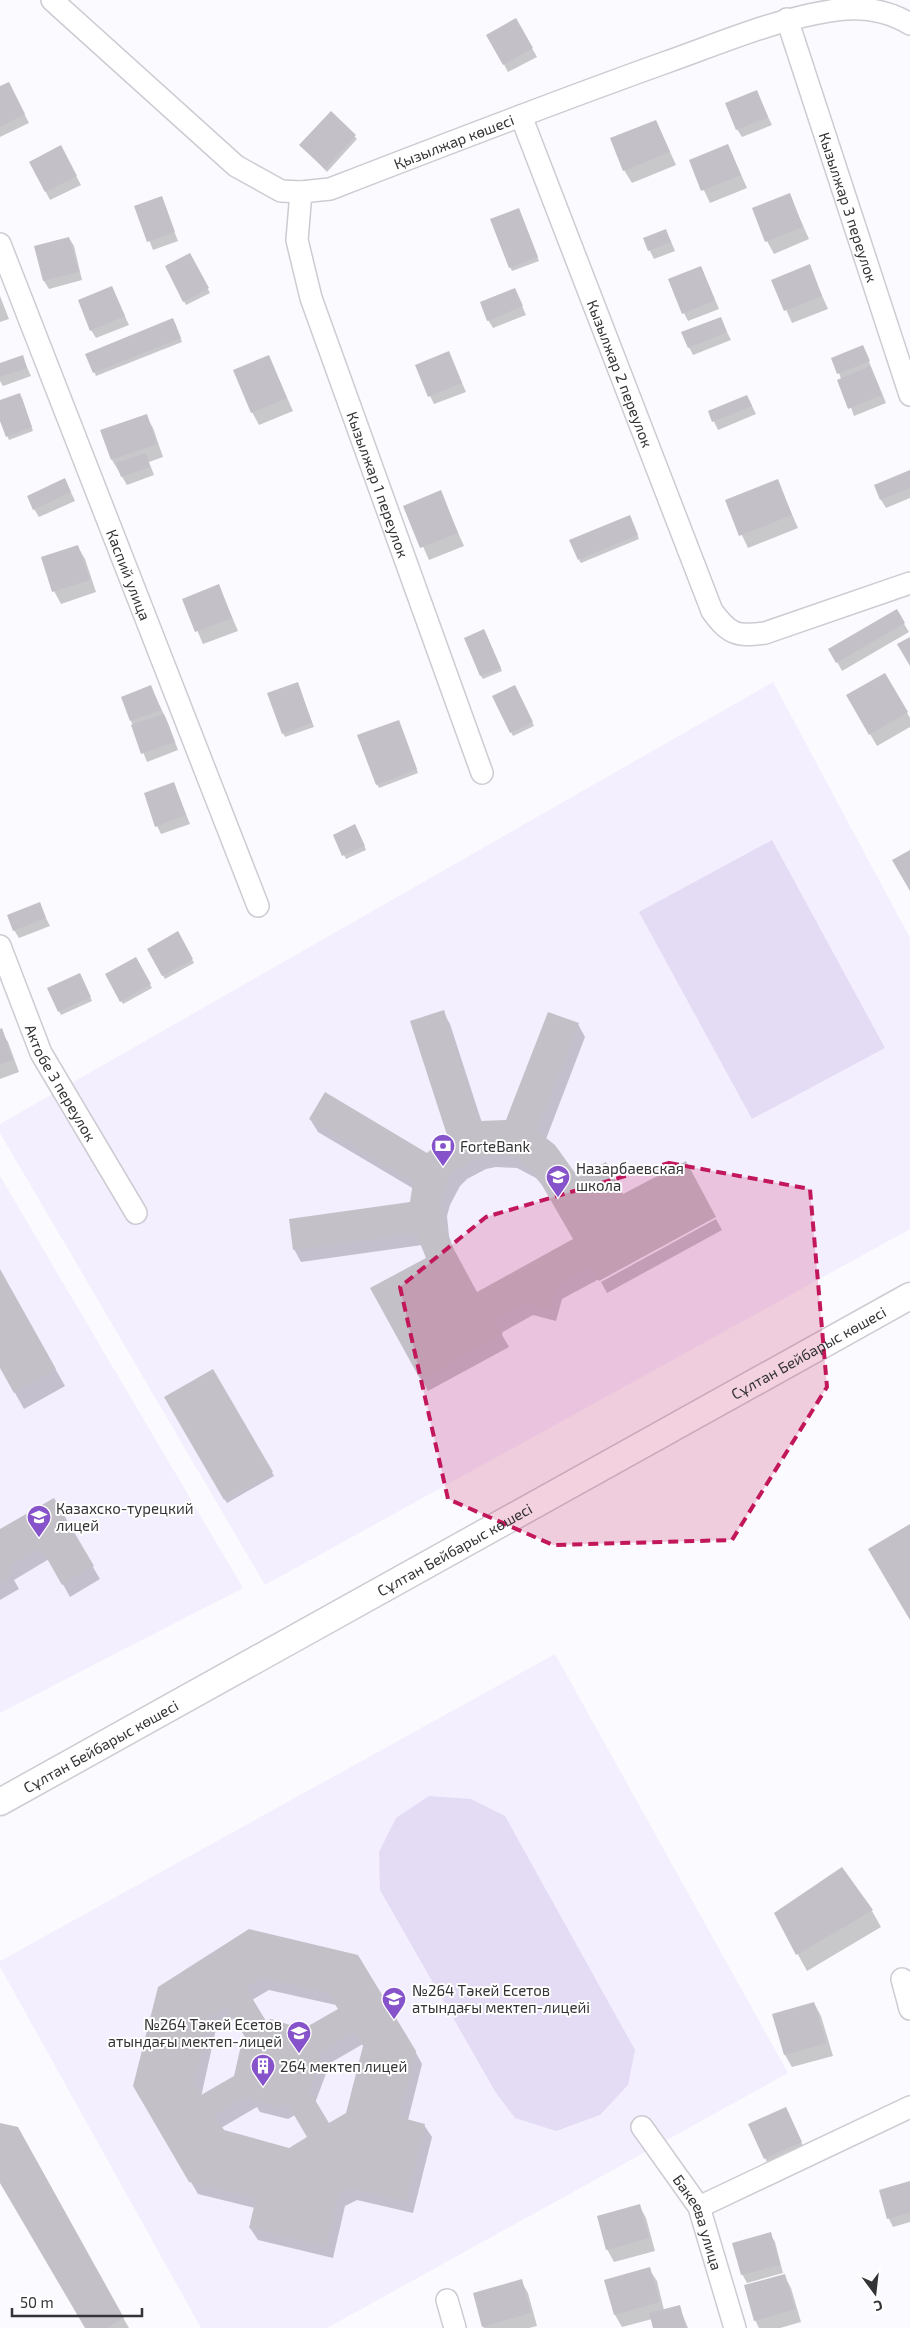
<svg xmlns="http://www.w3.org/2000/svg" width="910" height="2328" font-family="'Exo 2',sans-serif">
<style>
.built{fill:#f4efff}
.pitch{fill:#e4dcf5}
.shadow{fill:#0003;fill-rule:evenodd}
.building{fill:#c3c0c8;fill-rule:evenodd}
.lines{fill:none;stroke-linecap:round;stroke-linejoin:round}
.minor-casing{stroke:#cecbd3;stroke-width:24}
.major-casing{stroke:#cecbd3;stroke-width:29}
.minor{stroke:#fff;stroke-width:21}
.major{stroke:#fff;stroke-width:26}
.marked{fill:#c2185b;fill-opacity:0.2;stroke:#c2185b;stroke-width:4;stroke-dasharray:10 6;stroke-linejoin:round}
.labels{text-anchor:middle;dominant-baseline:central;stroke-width:4;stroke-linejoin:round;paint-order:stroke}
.street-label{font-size:15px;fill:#343336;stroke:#fff}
.poi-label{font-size:15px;fill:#343336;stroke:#fff;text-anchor:start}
</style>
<rect width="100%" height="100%" fill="#fbfafe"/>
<g class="built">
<polygon points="773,682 910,938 910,1229 265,1585 0,1133 0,1124"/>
<polygon points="0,1176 243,1588 0,1713"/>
<polygon points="555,1654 788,2073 327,2328 201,2328 0,1967 0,1961"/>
</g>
<g class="pitch">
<polygon points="772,840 885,1048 752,1119 639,912"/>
<polygon points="429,1796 471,1799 505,1816 635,2050 628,2085 600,2115 556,2131 515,2118 496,2093 380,1890 379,1852 396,1818"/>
</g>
<g class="shadow">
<polygon points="516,20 537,57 508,72 488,35"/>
<polygon points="0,88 13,92 29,123 0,137"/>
<polygon points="756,91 772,125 742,137 737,129"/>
<polygon points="331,113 357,139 327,172 301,145"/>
<polygon points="656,121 676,165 632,183 624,170"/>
<polygon points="728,145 747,188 710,203 690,161"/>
<polygon points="65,155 81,185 50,200 30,162"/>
<polygon points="789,194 809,239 774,254 767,241"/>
<polygon points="161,198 178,241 153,250 136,207"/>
<polygon points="520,213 539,261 512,271 510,267"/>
<polygon points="69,238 74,246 82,280 49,289 44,281 36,247"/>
<polygon points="644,239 670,239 675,251 654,259"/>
<polygon points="190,255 210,293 186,305 166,267"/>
<polygon points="809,266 828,309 792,323 773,280"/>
<polygon points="701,267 719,309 688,321 684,313"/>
<polygon points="112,288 129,325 96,338 91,330"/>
<polygon points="515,290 526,315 493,328 488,320"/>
<polygon points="0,296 9,319 0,322"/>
<polygon points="720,318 731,340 693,355 689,347"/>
<polygon points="175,323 182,342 96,376 87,354"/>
<polygon points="863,347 886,403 854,416 839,373"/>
<polygon points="449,353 466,392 434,404 430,396"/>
<polygon points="22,356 31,376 3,386 0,381 0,364"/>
<polygon points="269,357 293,411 259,425 252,412"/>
<polygon points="747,396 756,414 718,430 709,411"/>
<polygon points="22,398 33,431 9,440 0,417 0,402"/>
<polygon points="146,416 153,428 163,457 149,462 154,475 127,485 112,460"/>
<polygon points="910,472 910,498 886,508 881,500"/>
<polygon points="777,480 798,528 748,548 726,501"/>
<polygon points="69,488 75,501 39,517 34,509"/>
<polygon points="440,492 464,546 429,560 405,506"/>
<polygon points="631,520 639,539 581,563 579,560"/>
<polygon points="78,547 85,559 96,592 61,604 54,591"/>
<polygon points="219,586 238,631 203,644 184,600"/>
<polygon points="896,611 909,632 842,671 830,649"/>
<polygon points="486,634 502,671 483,679 481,676"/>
<polygon points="885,674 910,718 910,727 877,746 848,696"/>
<polygon points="151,687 168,723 178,750 147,762 122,698"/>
<polygon points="299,687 314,727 285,737 283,733"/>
<polygon points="515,687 534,726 513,736 493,697"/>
<polygon points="400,725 418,773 379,788 377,784"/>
<polygon points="174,784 190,824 161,834 157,826"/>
<polygon points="357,829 366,850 346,859 334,835"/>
<polygon points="39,904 50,926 19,938 14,930"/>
<polygon points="178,933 194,963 165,979 149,949"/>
<polygon points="136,958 152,988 123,1004 106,974"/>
<polygon points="82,978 92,1001 61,1015 59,1011"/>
<path d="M443,1012l7,12 32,99 25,-1 71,-98 7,13 -39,102 53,140 -37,20 -6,22 -23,-6 -32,18 8,14 -81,44 -7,-13 6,-119 -5,-14 -121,17 -7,-13 117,-46 3,-14 -96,-57 -8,-13 117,36 21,-20zM496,1167l21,1 19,10 13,15 26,47 -98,53 -21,-37 -7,-20 -2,-20 3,-11 10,-19 7,-7 19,-10z"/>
<polygon points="0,1030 8,1042 19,1072 0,1079"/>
<polygon points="716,1219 722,1230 607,1293 601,1282"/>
<polygon points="0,1271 65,1386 24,1409 0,1366"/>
<polygon points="213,1371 274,1476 227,1503 166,1397"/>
<polygon points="53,1499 100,1579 70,1597 49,1559 14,1580 19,1589 0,1600 0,1531"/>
<polygon points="872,1911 881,1927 807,1971 775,1913"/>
<path d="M249,1931l166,120 7,13 -14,56 16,5 8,12 -19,76 -56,-13 -12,6 -12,52 -75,-18 -8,-12 5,-20 -57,-14 -63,-108zM269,1990l67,15 3,5 -36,20 -37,-7 -14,-23zM235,2018l13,22 -13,37 -34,20 15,-68zM363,2044l1,2 -17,68 -19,11 -13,-22 12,-32 -2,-5zM257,2107l3,5 28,7 7,-4 14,23 -20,11 -66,-18 -2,-3z"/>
<polygon points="814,2003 821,2016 833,2056 792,2067 785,2055 774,2014"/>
<polygon points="788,2112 803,2146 767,2162 750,2125"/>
<polygon points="0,2124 31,2153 129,2328 86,2328 0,2180"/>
<polygon points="910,2182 910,2222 893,2227 889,2219 881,2190"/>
<polygon points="639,2205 646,2218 655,2251 614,2262 607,2249"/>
<polygon points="770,2234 775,2242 783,2273 747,2283 742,2274"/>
<polygon points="649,2269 657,2281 664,2310 679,2306 688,2328 654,2328 652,2319 622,2327 615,2315"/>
<polygon points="784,2275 791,2288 801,2322 780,2328 759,2328 755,2320"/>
<polygon points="521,2281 528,2293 537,2326 529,2328 484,2328 483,2326"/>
</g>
<g class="building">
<polygon points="516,18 533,48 503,65 486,35"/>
<polygon points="9,82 25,114 0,127 0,86"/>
<polygon points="757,90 768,117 736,130 725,103"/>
<polygon points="331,111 356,135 325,169 299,145"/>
<polygon points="656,120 670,152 623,171 610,138"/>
<polygon points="728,144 741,175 701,191 689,160"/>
<polygon points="61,145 77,176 45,192 29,162"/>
<polygon points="790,193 803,227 765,242 752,208"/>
<polygon points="162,196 175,232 147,242 134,206"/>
<polygon points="519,208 538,257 509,268 490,219"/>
<polygon points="666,229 671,242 648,251 643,238"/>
<polygon points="69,237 79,272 43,281 34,246"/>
<polygon points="190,253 209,288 183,302 165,266"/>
<polygon points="810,264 822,296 784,311 771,280"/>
<polygon points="701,266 715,300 682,314 668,279"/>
<polygon points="112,286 125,316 90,331 78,300"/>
<polygon points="515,288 523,306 487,321 480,302"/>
<polygon points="721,317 727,332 688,348 681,332"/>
<polygon points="173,318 181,338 93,373 85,354"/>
<polygon points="863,345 870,361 837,374 831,358"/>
<polygon points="449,351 462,383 428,397 415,365"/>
<polygon points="23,355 27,368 0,377 0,363"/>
<polygon points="269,355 287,398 251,413 233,370"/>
<polygon points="870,366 882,395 848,409 837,380"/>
<polygon points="20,393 32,427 6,437 0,421 0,400"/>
<polygon points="747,395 752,406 712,422 708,411"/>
<polygon points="147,414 157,444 111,460 100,430"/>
<polygon points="146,453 150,467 121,477 116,463"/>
<polygon points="910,470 910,488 880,500 874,485"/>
<polygon points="65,478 71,492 33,510 27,496"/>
<polygon points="778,479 792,515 739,536 725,500"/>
<polygon points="441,490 458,533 420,548 403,506"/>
<polygon points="630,515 638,535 578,560 569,540"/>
<polygon points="78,545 90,580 52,592 41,557"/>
<polygon points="219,584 232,618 195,632 182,599"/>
<polygon points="897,609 905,623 836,663 828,649"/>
<polygon points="484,629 501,668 480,676 464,638"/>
<polygon points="910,637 910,666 897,644"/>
<polygon points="885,673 908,712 869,735 846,695"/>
<polygon points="298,682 312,723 282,734 267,693"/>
<polygon points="151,685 161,710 130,721 121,697"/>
<polygon points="515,685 533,722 510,733 492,696"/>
<polygon points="164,714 175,742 141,754 131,725"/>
<polygon points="399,720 417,769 376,785 357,735"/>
<polygon points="174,782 186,815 155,827 144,793"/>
<polygon points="355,824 365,846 342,856 333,835"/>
<polygon points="910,850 910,891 892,860"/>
<polygon points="40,902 46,918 13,931 7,915"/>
<polygon points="178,931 193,959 162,976 147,949"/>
<polygon points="136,957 151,984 120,1002 105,974"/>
<polygon points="80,973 91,997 58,1012 47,988"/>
<path d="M444,1010l36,111 26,-1 42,-108 31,11 -42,108 18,14 23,32 28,-15 17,32 63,-33 30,56 -117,64 -8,-14 -35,19 -6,23 -25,-6 -30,17 8,14 -83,45 -50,-91 56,-30 -10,-25 -123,17 -4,-31 121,-17 3,-20 -104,-63 16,-27 102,61 20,-18 -37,-114zM489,1155l20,1 10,4 16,13 38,66 -96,53 -27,-50 -7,-19 -2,-21 6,-20 6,-8 16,-13z"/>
<polygon points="2,1028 13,1060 0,1064 0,1029"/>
<polygon points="0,1269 56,1369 14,1393 0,1368"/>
<polygon points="213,1369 273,1472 224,1500 164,1397"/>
<polygon points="54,1498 94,1566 62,1585 41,1548 8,1567 13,1576 0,1583 0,1529"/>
<polygon points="910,1524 910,1620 868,1549"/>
<polygon points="842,1867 873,1910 796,1955 774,1913"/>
<path d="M249,1929l109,26 58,96 -17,66 26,7 -19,77 -57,-13 -10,6 -13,52 -77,-18 7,-30 -67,-16 -56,-96 25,-99zM262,1978l66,15 10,16 -35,20 -32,-10 -5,2 -20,-33zM227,2006l19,33 -4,2 -8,35 -33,19 -7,-11 16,-68zM355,2032l8,14 -17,67 -17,10 -20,-33 12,-33 -3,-4zM248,2095l3,4 29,8 7,-4 20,34 -18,11 -65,-18 -10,-15z"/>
<polygon points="814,2002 826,2043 784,2055 772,2014"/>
<polygon points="786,2107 802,2142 764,2159 748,2124"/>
<polygon points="0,2123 18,2127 124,2318 106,2328 85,2328 0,2183"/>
<polygon points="910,2181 910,2213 887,2219 879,2190"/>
<polygon points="640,2204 649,2238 606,2250 597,2216"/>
<polygon points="771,2232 780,2265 741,2275 732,2243"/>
<polygon points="650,2267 660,2302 614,2315 604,2280"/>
<polygon points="785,2274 795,2309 754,2321 744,2285"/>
<polygon points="522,2279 531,2313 482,2327 473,2293"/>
<polygon points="680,2305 686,2328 653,2328 649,2313"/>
</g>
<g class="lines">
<defs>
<g id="minor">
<path id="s1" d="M52,0l184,166 45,25 20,1 29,-3c111,-43 222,-86 334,-126 54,-19 109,-43 166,-52 28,-5 55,-2 80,13"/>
<path id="s2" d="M787,19l123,376"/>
<path id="s3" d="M521,116l191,495c17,23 24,26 53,22l145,-50"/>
<path id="s4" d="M301,192l-4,48 14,58 171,475"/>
<path id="s5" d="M0,244l258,662"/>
<path id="s6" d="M0,946l41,107 95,160"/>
<polyline points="902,1979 910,2009"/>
<path id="s7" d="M642,2127l57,80 36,121"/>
<polyline points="699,2207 910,2107"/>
<polyline points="447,2300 455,2328"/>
</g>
<g id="major">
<path id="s8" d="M0,1802l910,-506"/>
</g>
</defs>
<use href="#minor" class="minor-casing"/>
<use href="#major" class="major-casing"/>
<use href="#minor" class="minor"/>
<use href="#major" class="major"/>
</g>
<path class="marked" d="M669,1163l141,26 17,198 -95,153 -179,5 -105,-46 -48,-212 86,-70z"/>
<defs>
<symbol id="bank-pin" viewBox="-11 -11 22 30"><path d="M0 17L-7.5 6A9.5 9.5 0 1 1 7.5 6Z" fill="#8653cb" stroke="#fff"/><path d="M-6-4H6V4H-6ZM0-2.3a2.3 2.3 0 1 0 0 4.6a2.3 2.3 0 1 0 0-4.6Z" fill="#fff"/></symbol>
<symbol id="school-pin" viewBox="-11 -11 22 30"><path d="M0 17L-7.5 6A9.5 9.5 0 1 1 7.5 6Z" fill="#8653cb" stroke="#fff"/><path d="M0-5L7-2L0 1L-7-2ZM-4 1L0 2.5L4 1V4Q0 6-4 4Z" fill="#fff"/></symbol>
<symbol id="building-pin" viewBox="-11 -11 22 30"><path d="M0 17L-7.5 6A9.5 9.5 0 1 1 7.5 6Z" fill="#8653cb" stroke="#fff"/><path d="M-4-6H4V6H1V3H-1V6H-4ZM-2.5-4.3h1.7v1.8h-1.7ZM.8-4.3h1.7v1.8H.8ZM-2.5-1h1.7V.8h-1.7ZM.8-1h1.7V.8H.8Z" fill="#fff"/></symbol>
</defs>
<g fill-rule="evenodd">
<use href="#bank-pin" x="429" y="1132" width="28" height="38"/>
<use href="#school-pin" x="544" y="1163" width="28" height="38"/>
<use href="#school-pin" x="25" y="1503" width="28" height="38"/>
<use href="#school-pin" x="380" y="1985" width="28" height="38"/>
<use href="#school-pin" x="285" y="2019" width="28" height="38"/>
<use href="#building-pin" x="249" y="2052" width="28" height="38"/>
</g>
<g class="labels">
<g class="street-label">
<text stroke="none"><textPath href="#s1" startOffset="481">Қызылжар көшесі</textPath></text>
<text stroke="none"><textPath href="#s2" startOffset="198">Кызылжар 3 переулок</textPath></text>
<text stroke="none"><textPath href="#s3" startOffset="276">Кызылжар 2 переулок</textPath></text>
<text stroke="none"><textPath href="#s4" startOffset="306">Кызылжар 1 переулок</textPath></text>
<text stroke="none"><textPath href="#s5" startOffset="355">Каспий улица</textPath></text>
<text stroke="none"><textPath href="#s6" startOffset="150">Актобе 3 переулок</textPath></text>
<text stroke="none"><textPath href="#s8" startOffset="925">Сұлтан Бейбарыс көшесі</textPath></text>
<text stroke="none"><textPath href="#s8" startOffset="520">Сұлтан Бейбарыс көшесі</textPath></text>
<text stroke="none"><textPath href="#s8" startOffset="115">Сұлтан Бейбарыс көшесі</textPath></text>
<text stroke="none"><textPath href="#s7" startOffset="112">Бакеева улица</textPath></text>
</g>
<g class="poi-label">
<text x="460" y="1146">ForteBank</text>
<text x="576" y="1168">Назарбаевская<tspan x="576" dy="17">школа</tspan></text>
<text x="56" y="1508">Казахско-турецкий<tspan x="56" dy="17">лицей</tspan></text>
<text x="412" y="1990">№264 Тәкей Есетов<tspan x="412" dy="17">атындағы мектеп-лицейі</tspan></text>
<text x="282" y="2024" text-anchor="end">№264 Тәкей Есетов<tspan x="282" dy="17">атындағы мектеп-лицей</tspan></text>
<text x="280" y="2066">264 мектеп лицей</text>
</g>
</g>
<g transform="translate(875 2293) rotate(165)" stroke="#ffffff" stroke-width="4" paint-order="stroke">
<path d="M0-4L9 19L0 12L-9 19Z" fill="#343336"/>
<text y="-8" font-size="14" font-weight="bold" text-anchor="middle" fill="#343336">С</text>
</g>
<path d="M12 2308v8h130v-8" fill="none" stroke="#343336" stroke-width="2.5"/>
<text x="20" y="2308" font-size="15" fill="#343336" stroke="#ffffff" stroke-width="4" paint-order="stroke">50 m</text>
</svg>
